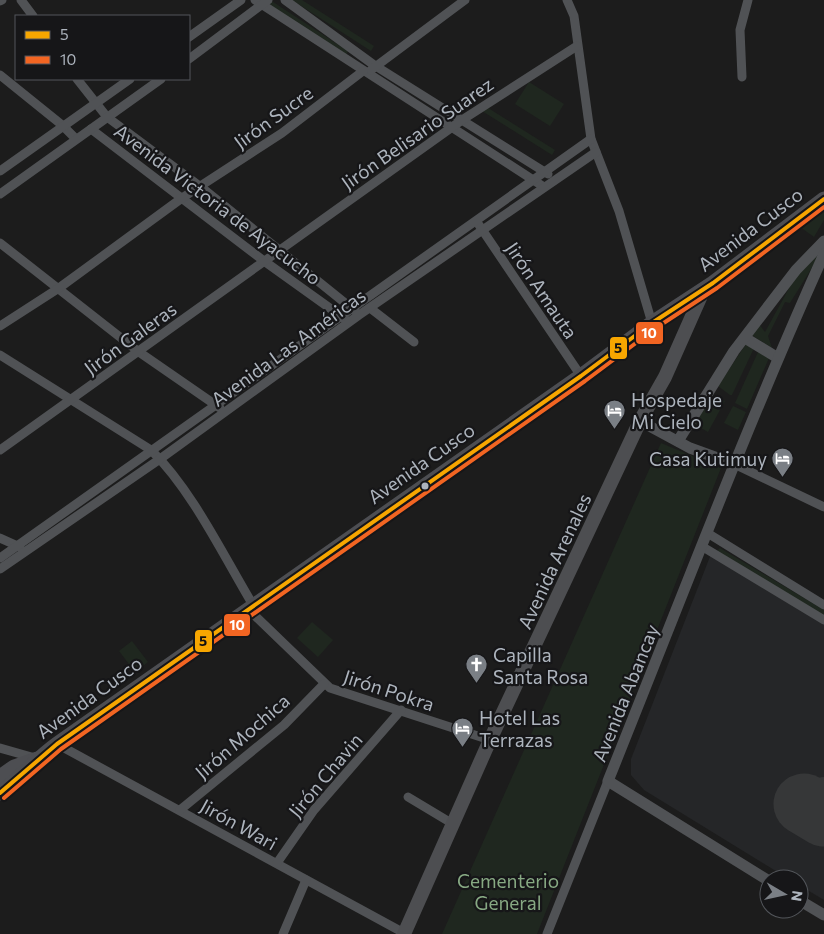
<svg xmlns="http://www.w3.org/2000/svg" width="824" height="934" font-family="Commissioner,sans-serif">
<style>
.built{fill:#252628}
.green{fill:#1f271f}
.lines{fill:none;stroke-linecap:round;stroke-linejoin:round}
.taxiway{stroke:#363738;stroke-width:24}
.runway{stroke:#363738;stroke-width:61}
.minor{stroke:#505255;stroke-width:9}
.tertiary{stroke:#505255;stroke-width:11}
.primary{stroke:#4d4e51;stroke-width:14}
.trunk{stroke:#4d4e52;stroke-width:15}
.bus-1-casing{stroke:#161618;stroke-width:8}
.bus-2-casing{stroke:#161618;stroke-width:8}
.bus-1{stroke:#f7a600;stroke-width:4}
.bus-2{stroke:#f26522;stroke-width:4}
.bus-dot{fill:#adb4bd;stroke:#161618;stroke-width:2}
.labels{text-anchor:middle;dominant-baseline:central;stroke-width:4.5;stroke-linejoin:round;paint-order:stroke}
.street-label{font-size:19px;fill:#adb4bd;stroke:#161618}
.poi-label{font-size:19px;fill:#adb4bd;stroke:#161618;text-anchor:start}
.park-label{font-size:19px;fill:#87a983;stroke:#161618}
.line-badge{stroke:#161618;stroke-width:2}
.badge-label{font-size:14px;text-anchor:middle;font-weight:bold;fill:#fff}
.pale-badge-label{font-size:14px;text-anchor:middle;font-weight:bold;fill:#111}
</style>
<rect width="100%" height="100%" fill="#1c1c1c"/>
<polygon class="built" points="711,554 824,624 824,900 799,885 799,879 789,879 644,790 631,775 631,759"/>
<g class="green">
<polygon points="270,0 348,51 346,55 268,4"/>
<polygon points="292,0 302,0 374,46 371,51"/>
<polygon points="529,82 564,104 550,126 515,104"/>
<polygon points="485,106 555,150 552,155 482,111"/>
<polygon points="824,211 824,220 814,237 800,227"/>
<polygon points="816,250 821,253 790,303 785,302 768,336 772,348 750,334 759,324 765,332 793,281"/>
<polygon points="746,344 754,348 732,395 730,395 718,386"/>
<polygon points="758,352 769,358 747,409 735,403"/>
<polygon points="710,395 725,401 723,404 717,402 715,405 717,410 720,410 708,432 692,423"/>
<polygon points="733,406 746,412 738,430 724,423"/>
<polygon points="661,443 721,468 537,934 442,934"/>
<polygon points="720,548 824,610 824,617 717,551"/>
<polygon points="312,622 333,640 318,657 297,638"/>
<polygon points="132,641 148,662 135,672 119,651"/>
</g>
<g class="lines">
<polyline class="taxiway" points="812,809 824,789"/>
<polyline class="runway" points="804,804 824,816"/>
<g class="minor">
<polyline points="21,0 33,16"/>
<polyline points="255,0 544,187"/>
<polyline points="285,0 374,65 548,174"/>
<polyline points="567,0 574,16 591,139 619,211 652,323"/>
<polyline points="0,1 2,0"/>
<polyline points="189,37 241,0"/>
<polyline points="189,59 268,0"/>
<polyline points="371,70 465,0"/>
<polyline points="0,75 62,125 76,139"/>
<polyline points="742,77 740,30 748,0"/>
<polyline points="77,79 107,117 201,187 355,311"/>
<polyline points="91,129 264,261 345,319"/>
<polyline points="0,171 130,79"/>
<polyline points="0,194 161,79"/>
<polyline points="479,225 581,376"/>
<polyline points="0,243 139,352 220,408"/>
<polyline points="370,308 414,342"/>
<polyline points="0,326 59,288 182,198 282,133 363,71"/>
<path d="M0,355l151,95c41,40 72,105 102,155"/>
<polyline points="0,450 462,120 577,46"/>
<polyline points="734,464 824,507"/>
<polyline points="709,534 824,605"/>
<polyline points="0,538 20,547"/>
<polyline points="703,547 824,620"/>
<polyline points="0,558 591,139"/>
<polyline points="0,569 160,459 359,315 596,152"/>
<polyline points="248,609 330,688 490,740"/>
<polyline points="57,744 404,933"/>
<polyline points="0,748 35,758"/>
<polyline points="408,797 453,824"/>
<polyline points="180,810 284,725 324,684"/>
<polyline points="277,863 314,810 401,710"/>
<polyline points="283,934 306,880"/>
<polyline points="547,934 608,781"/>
</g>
<g class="tertiary">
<polyline points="745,338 778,358"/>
<polyline points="640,421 690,448 734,464"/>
<polyline points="678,441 734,351 796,270 824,241"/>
<path d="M769,881l-161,-100c71,-176 138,-354 216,-527"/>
<polyline points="799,900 824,915"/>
</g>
<polyline class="primary" points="404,934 490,740 640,421 665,377 704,289"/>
<g class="trunk">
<polyline points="0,777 14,767 37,759"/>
<path d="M0,793c21,-15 36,-34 57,-49l524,-368 71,-53 61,-40 111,-84"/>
</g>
<defs>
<polyline id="bus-1" points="0,793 57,744 581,376 652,323 713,283 824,199"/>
<polyline id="bus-2" points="4,798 61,749 585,381 656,328 717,288 824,207"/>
</defs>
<use href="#bus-1" class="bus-1-casing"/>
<use href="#bus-2" class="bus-2-casing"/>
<use href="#bus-1" class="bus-1"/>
<use href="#bus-2" class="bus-2"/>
</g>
<defs>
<symbol id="hotel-pin" viewBox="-11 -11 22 30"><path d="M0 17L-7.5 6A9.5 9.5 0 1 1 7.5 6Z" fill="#7a7f85" stroke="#161618"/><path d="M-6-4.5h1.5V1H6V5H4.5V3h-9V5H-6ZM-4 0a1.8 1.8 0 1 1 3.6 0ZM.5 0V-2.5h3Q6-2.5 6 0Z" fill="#fff"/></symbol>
<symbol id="church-pin" viewBox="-11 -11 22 30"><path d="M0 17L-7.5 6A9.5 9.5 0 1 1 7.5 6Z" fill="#7a7f85" stroke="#161618"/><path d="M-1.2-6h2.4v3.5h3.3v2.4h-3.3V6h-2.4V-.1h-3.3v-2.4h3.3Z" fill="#fff"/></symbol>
</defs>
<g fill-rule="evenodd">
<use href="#hotel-pin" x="602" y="398" width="25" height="34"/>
<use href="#hotel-pin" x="770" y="446" width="25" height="34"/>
<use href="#church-pin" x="464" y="652" width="25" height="34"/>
<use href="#hotel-pin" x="450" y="716" width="25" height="34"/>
</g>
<circle class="bus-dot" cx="425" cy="486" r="4.5"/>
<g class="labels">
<g class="street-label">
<text transform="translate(273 117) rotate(-36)">Jirón Sucre</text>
<text transform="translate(417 133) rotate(-35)">Jirón Belisario Suarez</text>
<text transform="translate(218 204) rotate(37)">Avenida Victoria de Ayacucho</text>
<text transform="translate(750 229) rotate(-37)">Avenida Cusco</text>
<text transform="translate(542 290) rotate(56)">Jirón Amauta</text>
<text transform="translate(130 338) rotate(-36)">Jirón Galeras</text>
<text transform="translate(288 347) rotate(-36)">Avenida Las Américas</text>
<text transform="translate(421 463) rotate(-35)">Avenida Cusco</text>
<text transform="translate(554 561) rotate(-65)">Avenida Arenales</text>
<text transform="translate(389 690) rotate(18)">Jirón Pokra</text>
<text transform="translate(625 693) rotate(-68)">Avenida Abancay</text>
<text transform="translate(89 697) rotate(-36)">Avenida Cusco</text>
<text transform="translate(242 736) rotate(-41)">Jirón Mochica</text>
<text transform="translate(325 775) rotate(-50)">Jirón Chavin</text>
<text transform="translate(239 824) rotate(29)">Jirón Wari</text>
</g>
<g class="poi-label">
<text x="631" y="399">Hospedaje<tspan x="631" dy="22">Mi Cielo</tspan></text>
<text x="767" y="458" text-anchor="end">Casa Kutimuy</text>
<text x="493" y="654">Capilla<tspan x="493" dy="22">Santa Rosa</tspan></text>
<text x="479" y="717">Hotel Las<tspan x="479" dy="22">Terrazas</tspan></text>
</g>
<g class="park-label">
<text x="508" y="880">Cementerio<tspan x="508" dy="22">General</tspan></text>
</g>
</g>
<g class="line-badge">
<rect x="635" y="321" width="29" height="24" rx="5" fill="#f26522"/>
<rect x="609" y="336" width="19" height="24" rx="5" fill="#f7a600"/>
<rect x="223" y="613" width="28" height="24" rx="5" fill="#f26522"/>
<rect x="194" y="629" width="19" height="24" rx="5" fill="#f7a600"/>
</g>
<g class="badge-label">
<text x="649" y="338">10</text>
<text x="237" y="630">10</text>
</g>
<g class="pale-badge-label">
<text x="618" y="353">5</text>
<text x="203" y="646">5</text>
</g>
<rect x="15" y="15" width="175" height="65" fill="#161618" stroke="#52555a"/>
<rect x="25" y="31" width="25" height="8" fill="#f7a600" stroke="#52555a"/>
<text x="60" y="40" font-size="15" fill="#adb4bd">5</text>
<rect x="25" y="56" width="25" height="8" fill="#f26522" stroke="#52555a"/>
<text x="60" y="65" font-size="15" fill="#adb4bd">10</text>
<g transform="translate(784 894) rotate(99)"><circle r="24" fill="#161618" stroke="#52555a"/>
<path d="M0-4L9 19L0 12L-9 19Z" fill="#7a7f85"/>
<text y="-8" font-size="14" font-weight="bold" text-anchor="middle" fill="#adb4bd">N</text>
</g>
</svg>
